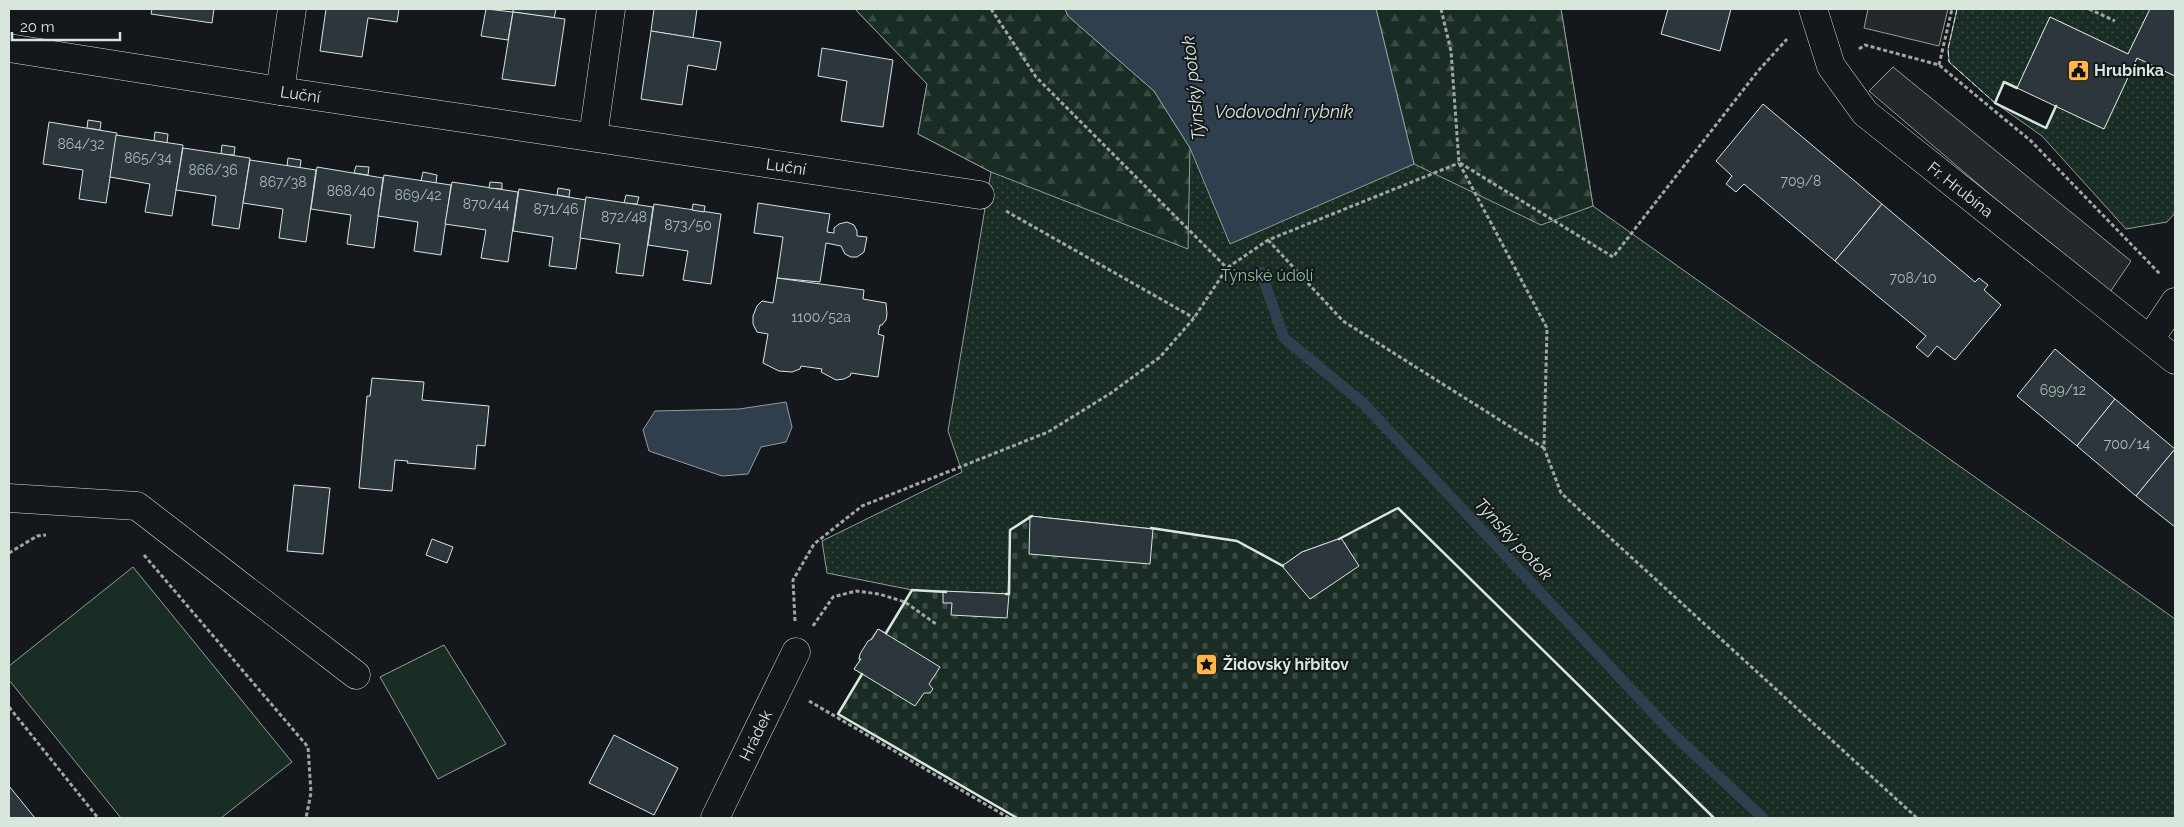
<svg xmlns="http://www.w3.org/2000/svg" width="2184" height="827" font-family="Raleway,sans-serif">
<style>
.grass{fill:url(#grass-dots);stroke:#939e99}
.forest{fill:url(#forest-firs);stroke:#939e99}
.cemetery{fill:url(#cemetery-stones);stroke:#939e99}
.garden{fill:#1a2d24;stroke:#939e99}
.parking{fill:#24282b;stroke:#939e99}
.water{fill:#2f3f4d;stroke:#939e99}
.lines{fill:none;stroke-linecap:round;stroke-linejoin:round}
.stream{stroke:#2f3f4d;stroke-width:11}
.building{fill:#2c363c;stroke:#d8e6dc}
.minor-casing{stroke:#d8e6dc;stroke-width:29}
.path{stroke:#9da8a2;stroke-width:3;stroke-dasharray:4 2.5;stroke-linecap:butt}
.minor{stroke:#14181c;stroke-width:28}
.fence{stroke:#d8e6dc;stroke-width:1;stroke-dasharray:6 2.5;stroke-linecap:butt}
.wall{stroke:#d8e6dc;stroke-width:2.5}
.labels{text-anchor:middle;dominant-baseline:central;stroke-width:4;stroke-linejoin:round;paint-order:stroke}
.number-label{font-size:14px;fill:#adbab4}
.poi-label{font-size:16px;font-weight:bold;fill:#d8e6dc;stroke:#14181c;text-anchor:start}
.street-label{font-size:16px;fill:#d8e6dc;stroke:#14181c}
.park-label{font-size:16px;fill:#8ac095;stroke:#14181c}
.water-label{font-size:18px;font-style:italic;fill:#d8e6dc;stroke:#14181c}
</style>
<defs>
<pattern id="grass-dots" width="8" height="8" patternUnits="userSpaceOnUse" patternTransform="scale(1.25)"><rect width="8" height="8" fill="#1a2d24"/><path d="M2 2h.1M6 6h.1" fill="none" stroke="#3b4b43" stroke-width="1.8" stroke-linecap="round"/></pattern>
<pattern id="forest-firs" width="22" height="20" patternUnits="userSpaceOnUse" patternTransform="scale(1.25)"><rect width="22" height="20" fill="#1a2d24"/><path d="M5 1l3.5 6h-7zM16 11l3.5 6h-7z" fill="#3b4b43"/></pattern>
<pattern id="cemetery-stones" width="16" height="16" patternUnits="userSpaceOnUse" patternTransform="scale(1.25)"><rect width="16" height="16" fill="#1a2d24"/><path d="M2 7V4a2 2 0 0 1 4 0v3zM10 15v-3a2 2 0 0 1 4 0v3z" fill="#3b4b43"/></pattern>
</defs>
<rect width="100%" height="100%" fill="#14181c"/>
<g class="grass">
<polygon points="855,9 1561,9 1593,206 2175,619 2175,818 1714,818 1398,508 1341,538 1302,552 1282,566 1237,541 1153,529 1030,516 1010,530 1009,594 912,590 827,573 822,541 962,472 948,431 991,172 918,134 927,84"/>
<polygon points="1957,9 2150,9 2128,54 2050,17 2017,88 2004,82 1995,103 2046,128 2056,106 2104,129 2137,58 2175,76 2175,213 2167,222 2126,229 2042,136 1995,103 1949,62 1948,49"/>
</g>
<g class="forest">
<polygon points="855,9 1065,9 1068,16 1154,91 1190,148 1188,249 991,172 918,134 927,84"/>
<polygon points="1376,9 1561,9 1593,206 1541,225 1414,164"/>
</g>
<path class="cemetery" d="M1398,508l316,310h-697l-179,-104 24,-40 -8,-5 6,-9 -1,-1c6,-12 12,-20 19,-30l8,4 26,-43 96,4 2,-64 20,-14 123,13 84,12 45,25 20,-14 39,-14z"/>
<g class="garden">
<polygon points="133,567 292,762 221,818 121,818 9,680 9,666"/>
<polygon points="444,645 506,744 438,779 380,677"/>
</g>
<g class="parking">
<polygon points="1868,9 1948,9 1939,46 1864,28"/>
<polygon points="1893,67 2131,261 2108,295 1869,91"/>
</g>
<g class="water">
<polygon points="1065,9 1376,9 1414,164 1230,244 1190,148 1154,91 1068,16"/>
<polygon points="786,402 792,427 786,442 761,447 748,474 722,476 649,451 643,430 655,411 739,409"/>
</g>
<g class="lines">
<polyline class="stream" points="1261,272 1284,338 1363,403 1672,733 1763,818"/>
</g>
<g class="building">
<polygon points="152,9 214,9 212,23 151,14"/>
<polygon points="326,9 399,9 397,22 368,18 362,57 320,51"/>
<polygon points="486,9 513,12 508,40 481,36"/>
<polygon points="513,9 556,9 554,18 513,12"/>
<polygon points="654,9 697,9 693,38 651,31"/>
<polygon points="1668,9 1736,9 1731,9 1720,51 1661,34"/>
<polygon points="2150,9 2175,9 2175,76 2137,58 2104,129 2017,88 2050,17 2128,54"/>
<polygon points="513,12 565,19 555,86 502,79"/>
<polygon points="651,31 721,42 716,70 688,65 682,105 641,99"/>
<polygon points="822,48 893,60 883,127 841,121 847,81 818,76"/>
<polygon points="1763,104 1882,204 1835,261 1744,184 1736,192 1726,184 1732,176 1716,161"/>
<polygon points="88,120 101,122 100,130 87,128"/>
<polygon points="49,122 117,133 106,203 79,199 83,170 43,164"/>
<polygon points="155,132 168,134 167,143 154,141"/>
<polygon points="116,135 183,145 172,216 145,212 150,184 110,177"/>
<polygon points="222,145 235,147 234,155 221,154"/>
<polygon points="183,148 250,158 239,229 212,225 216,196 176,190"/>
<polygon points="288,158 301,160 300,168 287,166"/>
<polygon points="250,160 316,170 306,242 279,238 283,209 243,203"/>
<polygon points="356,166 369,167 368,175 354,173"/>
<polygon points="317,167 383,178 374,248 347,244 351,215 311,209"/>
<polygon points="423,172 437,175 436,183 421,181"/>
<polygon points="384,175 451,185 441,255 414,251 418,222 378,216"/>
<polygon points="452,182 518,192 508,262 481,258 486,230 445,224"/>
<polygon points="490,182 502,183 502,189 489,188"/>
<polygon points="558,188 570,190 569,197 557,195"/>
<polygon points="519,189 586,200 576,269 549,266 553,237 513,231"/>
<polygon points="626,195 639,197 637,204 624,203"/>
<polygon points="586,197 653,207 643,276 616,273 620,244 580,238"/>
<polygon points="758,203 830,214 827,232 834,233 834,228 839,224 847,222 854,225 857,231 857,236 867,237 864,252 857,257 851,257 845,254 841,246 826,243 820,282 777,278 783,237 754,233"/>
<polygon points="654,204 721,214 711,284 683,280 688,251 648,245"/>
<polygon points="693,204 705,206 704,212 692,210"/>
<polygon points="1882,204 1975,282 1979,278 1988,285 1984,290 2001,305 1955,360 1937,346 1928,357 1916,347 1926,336 1835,261"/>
<polygon points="777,278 864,290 863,299 886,303 887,314 886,320 882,325 880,325 878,334 884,336 878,377 851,373 850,376 844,379 836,380 821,372 822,369 801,366 800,369 792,372 779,371 763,363 768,334 757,332 753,324 753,316 757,306 762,301 773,303"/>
<polygon points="2055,349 2115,399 2077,446 2017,396"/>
<polygon points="372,378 424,382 422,400 489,406 485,446 477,445 475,469 407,463 408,461 395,460 392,491 359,488 367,396 370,396"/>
<polygon points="2115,399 2175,449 2136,496 2077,446"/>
<polygon points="2175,449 2175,527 2136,496"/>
<polygon points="294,485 330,488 323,554 287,551"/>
<polygon points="1030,516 1153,529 1150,564 1029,554"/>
<polygon points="1341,538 1359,566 1310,599 1282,566 1302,552"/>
<polygon points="432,539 453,547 447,563 426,555"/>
<polygon points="943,591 1009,594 1007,618 951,615 952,603 943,603"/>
<polygon points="878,629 940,667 929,684 933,689 930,693 924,693 915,706 854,669 861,659 859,659 860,654 868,641 872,639"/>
<polygon points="614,735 678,768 654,815 589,783"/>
<polygon points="9,786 35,818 9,818"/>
</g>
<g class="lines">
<defs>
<g id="minor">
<path id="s1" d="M1813,9l18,57 34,47 310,247"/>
<path id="s2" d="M9,48l271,43 700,104"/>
<polyline points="280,91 292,9"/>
<polyline points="593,137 611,9"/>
<polyline points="2150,339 2175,302"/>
<polyline points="9,498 137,506 356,675"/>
<path id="s3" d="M715,818l81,-166"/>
</g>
</defs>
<use href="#minor" class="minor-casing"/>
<g class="path">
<polyline points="991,9 1036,77 1227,268"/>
<polyline points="1441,9 1451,51 1459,163 1547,328 1544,448 1561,493 1917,818"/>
<polyline points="2089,9 2115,21"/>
<polyline points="1859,49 1865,45 1939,65 2031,141 2160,274"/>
<polyline points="1939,65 1952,9"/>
<polyline points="1460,163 1613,257 1758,71 1787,39"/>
<polyline points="1006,211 1194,318"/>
<polyline points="1268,240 1343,321 1544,448"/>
<polyline points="9,553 37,536 46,535"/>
<polyline points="144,555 308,747 311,793 306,818"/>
<polyline points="795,621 793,580 814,544 862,506 1048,432 1111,393 1160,357 1194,318 1227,268 1268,240 1459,163"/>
<polyline points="813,626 833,597 856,591 879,594 905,602 936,624"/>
<polyline points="809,701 1009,818"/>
<polyline points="9,707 98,818"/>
</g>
<use href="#minor" class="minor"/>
<polyline class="fence" points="1957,9 1948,49 1949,62 1995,103"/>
<g class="wall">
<polyline points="2017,88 2004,82 1995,103 2046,128 2056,106"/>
<polyline points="1151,528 1237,541 1283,566"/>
<polyline points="1339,539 1398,508 1714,818"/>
<polyline points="1006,594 1009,594 1010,530 1032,516"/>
<polyline points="886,633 912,590 946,592"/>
<polyline points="862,674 838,714 1017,818"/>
</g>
</g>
<defs>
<symbol id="civic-square" viewBox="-11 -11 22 22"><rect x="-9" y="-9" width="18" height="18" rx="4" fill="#ffb74d" stroke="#14181c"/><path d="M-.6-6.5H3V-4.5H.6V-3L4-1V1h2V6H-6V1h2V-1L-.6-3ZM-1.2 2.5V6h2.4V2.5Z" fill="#111"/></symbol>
<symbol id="sight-square" viewBox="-11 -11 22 22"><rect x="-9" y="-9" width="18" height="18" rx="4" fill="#ffb74d" stroke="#14181c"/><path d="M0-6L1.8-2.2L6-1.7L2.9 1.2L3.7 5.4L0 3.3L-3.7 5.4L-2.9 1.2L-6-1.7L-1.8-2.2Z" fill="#111"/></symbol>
</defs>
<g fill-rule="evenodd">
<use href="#civic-square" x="2066" y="58" width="25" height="25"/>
<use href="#sight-square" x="1194" y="652" width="25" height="25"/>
</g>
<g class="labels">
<g class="number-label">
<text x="81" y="144">864/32</text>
<text x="148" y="158">865/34</text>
<text x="213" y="170">866/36</text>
<text x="1801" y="181">709/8</text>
<text x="283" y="182">867/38</text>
<text x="351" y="191">868/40</text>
<text x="418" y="195">869/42</text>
<text x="486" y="204">870/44</text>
<text x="556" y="209">871/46</text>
<text x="624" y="217">872/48</text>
<text x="688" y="225">873/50</text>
<text x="1913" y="278">708/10</text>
<text x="821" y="317">1100/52a</text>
<text x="2063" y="390">699/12</text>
<text x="2127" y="444">700/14</text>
</g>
<g class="poi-label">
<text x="2094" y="70">Hrubínka</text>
<text x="1223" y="664">Židovský hřbitov</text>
</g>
<g class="street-label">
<text stroke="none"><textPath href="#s2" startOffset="295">Luční</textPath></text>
<text stroke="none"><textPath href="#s2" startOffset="786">Luční</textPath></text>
<text stroke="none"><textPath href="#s1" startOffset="240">Fr. Hrubína</textPath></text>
<text stroke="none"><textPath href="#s3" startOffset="92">Hrádek</textPath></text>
</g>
<g class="park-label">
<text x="1267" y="275">Týnské údolí</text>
</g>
<g class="water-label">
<text transform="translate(1193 88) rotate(-96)">Týnský potok</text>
<text x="1284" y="111">Vodovodní rybník</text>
<text transform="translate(1514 539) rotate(47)">Týnský potok</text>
</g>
</g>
<rect width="2184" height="827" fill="none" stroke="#d8e6dc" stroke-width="20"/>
<path d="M12 32v8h108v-8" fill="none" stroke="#d8e6dc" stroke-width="2.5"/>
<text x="20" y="32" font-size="15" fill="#d8e6dc" stroke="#14181c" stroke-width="4" paint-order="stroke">20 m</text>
</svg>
